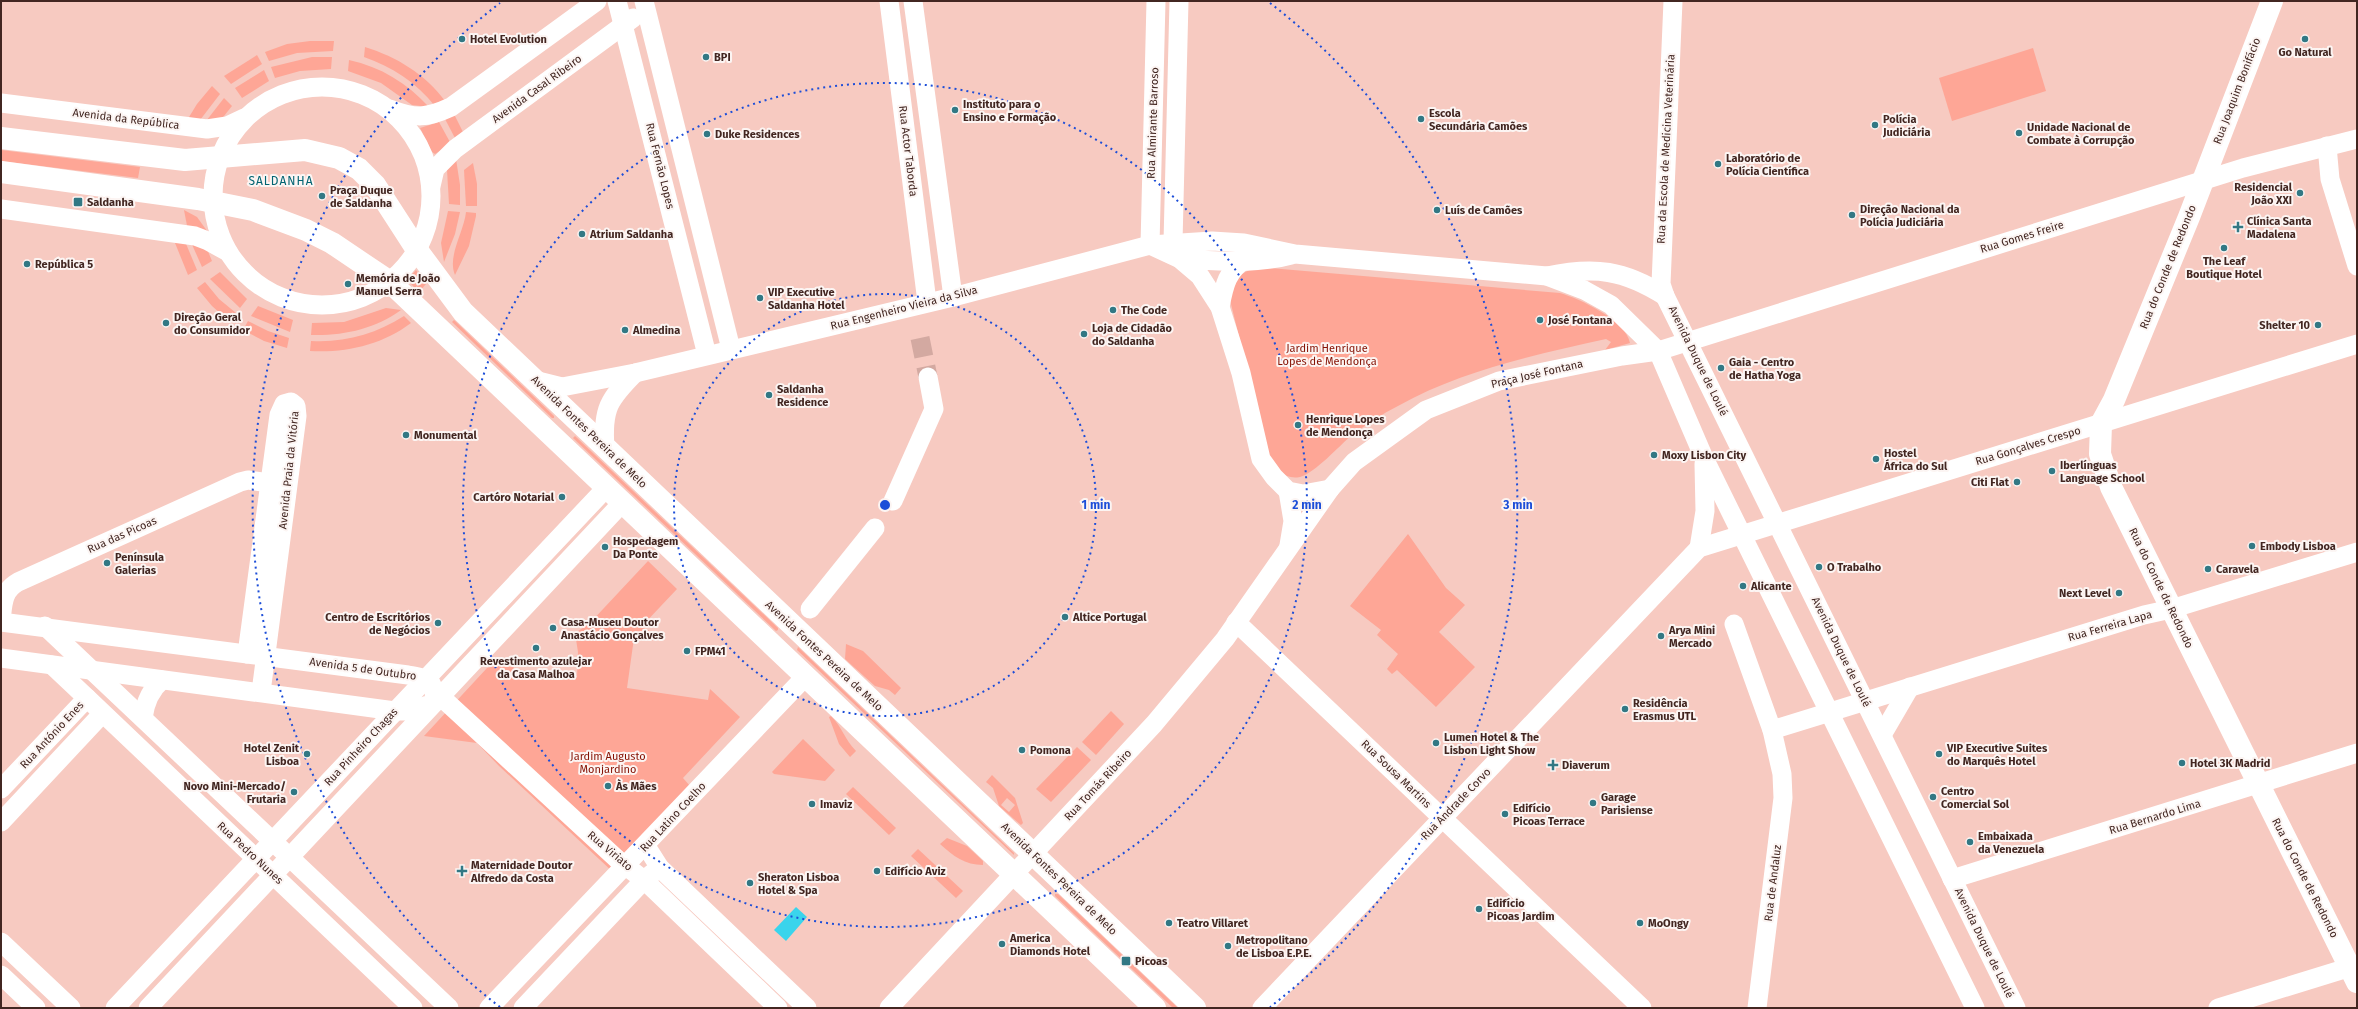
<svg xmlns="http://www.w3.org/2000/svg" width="2358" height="1009" font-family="'Fira Sans',sans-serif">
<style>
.green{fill:#fea696;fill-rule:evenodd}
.water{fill:#3ad4ec}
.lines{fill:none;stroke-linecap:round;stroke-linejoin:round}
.minor-tunnel{stroke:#d3a9a1;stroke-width:19;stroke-dasharray:19 10;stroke-linecap:butt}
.minor{stroke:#fff;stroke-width:19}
.major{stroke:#fff;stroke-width:22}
.ring{fill:none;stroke:#1d4ed8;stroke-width:2;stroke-dasharray:2 4}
.poi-dot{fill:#327884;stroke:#fcf5f3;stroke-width:1.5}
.labels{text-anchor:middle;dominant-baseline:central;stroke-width:4;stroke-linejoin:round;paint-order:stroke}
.poi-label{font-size:11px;font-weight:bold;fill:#422621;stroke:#fcf5f3;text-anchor:start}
.street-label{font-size:11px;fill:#422621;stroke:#fcf5f3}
.park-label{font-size:11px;fill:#851103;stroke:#fcf5f3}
.neighbourhood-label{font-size:12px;letter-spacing:1px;fill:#006371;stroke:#fcf5f3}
.centre{fill:#1d4ed8;stroke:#fcf5f3;stroke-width:2}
.ring-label{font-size:12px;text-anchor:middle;font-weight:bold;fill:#1d4ed8;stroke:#fcf5f3;stroke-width:4;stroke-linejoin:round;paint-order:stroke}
</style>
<rect width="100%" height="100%" fill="#f7cac1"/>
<g class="green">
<polygon points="310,41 334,41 333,51 297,53 269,61 265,52 287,44"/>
<path d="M365,47c32,10 60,27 80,54l-10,5c-19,-24 -43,-39 -71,-49z"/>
<polygon points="2033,48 2046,91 1952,121 1939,78"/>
<polygon points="257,55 262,64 231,84 224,76"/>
<polygon points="312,57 332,57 331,69 300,71 275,78 271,67"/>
<path d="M349,60c32,7 58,23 80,47l-17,-2 -31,-22 -33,-12z"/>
<polygon points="264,70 269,81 242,98 235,88"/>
<polygon points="212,86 220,94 197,124 186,122 197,104"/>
<polygon points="224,98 232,106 220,121 203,125"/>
<polygon points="454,114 464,134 456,140 445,119"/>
<polygon points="439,122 451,144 435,154 432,152 420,128"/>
<polygon points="1,150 140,167 138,178 1,161"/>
<polygon points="456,159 460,185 460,205 449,204 447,170"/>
<polygon points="473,163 477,184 477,206 466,206 464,170"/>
<polygon points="184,210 197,217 210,235 188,231"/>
<polygon points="448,211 460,212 455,234 444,262 441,243"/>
<path d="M466,212l10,1v3l-7,30 -14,29c-8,-19 9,-43 11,-63z"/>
<polygon points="173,238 184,239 197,270 188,275"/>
<polygon points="190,240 207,249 212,261 202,267"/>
<path d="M1258,267l302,26c20,6 66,27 70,50l-25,7 6,-8 -5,-3c-71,16 -144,31 -208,67 -16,8 -31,18 -46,29 -13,11 -37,38 -52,42 -16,3 -22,-8 -31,-19l-40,-162c2,-16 14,-25 29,-29z"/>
<polygon points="416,270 426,284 419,292 407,280"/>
<polygon points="220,272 247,299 240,308 210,279"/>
<polygon points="205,282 219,299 236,313 230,322 212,306 197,288"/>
<polygon points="258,306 293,320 290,332 251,316"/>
<path d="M386,308l15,2c-26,19 -58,26 -90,25l1,-12 32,-1z"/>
<path d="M404,316l7,7c-29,22 -65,30 -101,28l1,-10c33,2 65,-7 93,-25z"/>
<polygon points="454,320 554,416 554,418 552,418 452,322"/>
<polygon points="248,321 268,331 289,338 287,348 264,341 243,330"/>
<polygon points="575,436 778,628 778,630 776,631 573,438"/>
<polygon points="1408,534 1446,588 1465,605 1439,632 1475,667 1436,707 1397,670 1392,674 1387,669 1398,654 1377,635 1381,630 1350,606"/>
<polygon points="648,561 677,589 643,625 660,641 634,638 627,688 708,700 710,689 740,717 683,778 690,786 614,873 499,766 477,743 424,736 487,668 512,661 514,669 577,677 578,652 575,633 589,624"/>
<polygon points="846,644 863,651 901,688 895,695 889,690 875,686 845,659"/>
<polygon points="798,647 1014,853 1014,855 797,650"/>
<polygon points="1111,711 1124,724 1096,755 1082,742"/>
<path d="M831,716c11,11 14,24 25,35l-6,6 -11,-13 -10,-27z"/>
<polygon points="803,739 835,770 825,781 774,774 772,772"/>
<polygon points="1077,747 1091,760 1051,802 1036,789"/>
<path d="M992,775l23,23 8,25 -2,2 -22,-19 -6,-18 -7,-6zM1007,798l8,7 -6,7 -8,-7z"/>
<polygon points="853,787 896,828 889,835 846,794"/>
<path d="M947,838l20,8 16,15v4c-18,0 -30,-9 -43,-21z"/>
<polygon points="918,849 963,891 956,898 911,856"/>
<polygon points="1055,894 1058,894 1178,1008 1173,1008 1055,896"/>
</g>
<polygon class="water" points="796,907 807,917 786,941 774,930"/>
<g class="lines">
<polyline class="minor-tunnel" points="920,338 928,377"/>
<g class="minor">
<polyline points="617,1 707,355"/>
<polyline points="644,1 731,349"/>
<polyline points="889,1 927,302"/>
<polyline points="913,1 953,297"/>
<polyline points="1673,1 1661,284 1665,296 2016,1008"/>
<circle cx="322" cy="196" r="109"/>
<polyline points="1,103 207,129 227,126 244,118"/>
<path d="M390,109c26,10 37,9 61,-2l146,-106"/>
<polyline points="2327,146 2330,179 2357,266"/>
<polyline points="431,186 435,169 455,149 633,18"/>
<polyline points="1,209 195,236 208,241 228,252"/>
<polyline points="1173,242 1179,1"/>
<polyline points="1150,245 1180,259 1200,276 1220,307 1241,373 1261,459 1274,477 1288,491 1303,494 1330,489"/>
<polyline points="1150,245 1156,1"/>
<path d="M1180,259c38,2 74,6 111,-4"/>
<path d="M1547,276c48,-10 77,-6 118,20"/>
<path d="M1220,307c4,-21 7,-37 27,-49"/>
<polyline points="534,380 562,387 635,373 953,297 1150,245 1212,241 1244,243 1295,254 1547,276 1584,290 1611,305 1658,351 1704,458 1975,1008"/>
<path d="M605,447c-3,-38 4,-48 30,-74"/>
<polyline points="1288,491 1293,521 1289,545"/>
<polyline points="893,501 934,409 928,377"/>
<polyline points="1699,548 1705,511 1704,464"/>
<polyline points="810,609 875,528"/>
<path d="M1,621c2,-16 1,-30 17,-39l222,-100 8,-2 22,3"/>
<path d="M1,622l407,53c20,4 28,4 26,28l-25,8h-14l-394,-53"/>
<polyline points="1236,622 1642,1008"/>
<polyline points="1734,624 1772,730"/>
<polyline points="45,626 449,1008"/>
<polyline points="247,654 279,415 284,404 291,402 296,406 297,416 261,692"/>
<polyline points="440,696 618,860 644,880 778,1008"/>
<polyline points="87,698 413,1008"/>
<path d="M143,718c2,-15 7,-28 19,-38"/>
<polyline points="1882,735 1910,687"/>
<polyline points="1,789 87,698 52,665"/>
<polyline points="1,822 102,714"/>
<polyline points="646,846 660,868 807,1008"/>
<polyline points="1952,879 2357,753"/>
<polyline points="1,942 71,1008"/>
<polyline points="1,975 36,1008"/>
<polyline points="115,1008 607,487"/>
<polyline points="148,1008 623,502"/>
<polyline points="489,1008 806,676"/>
<polyline points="523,1008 644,880 654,872"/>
<polyline points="889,1008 1154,724 1225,639 1330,489 1354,462 1426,410 1499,381 1622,356 1658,351 2243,168 2357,139"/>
<polyline points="1262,1008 1699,548 2357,344"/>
<polyline points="1757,1008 1783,798 1782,774 1772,730 2144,615 2171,609 2357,552"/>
<polyline points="2218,1008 2357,965"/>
</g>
<g class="major">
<polyline points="2272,1 2189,217 2114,400 2101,424 2100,454 2111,487 2357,982"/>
<polyline points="1,138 185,160 305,150 339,158 359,169 375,185 417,250 463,312 1195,1008"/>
<polyline points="1,172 198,199 253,210 306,230 332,243 390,282 1155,1008"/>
</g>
</g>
<g class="ring">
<circle cx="885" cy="505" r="211"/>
<circle cx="885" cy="505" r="422"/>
<path d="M500 1007A633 633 0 0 1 500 3M1270 3A633 633 0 0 1 1270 1007"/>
</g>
<g class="poi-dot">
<circle cx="462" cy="39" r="4"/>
<circle cx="2305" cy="39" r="4"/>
<circle cx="706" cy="57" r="4"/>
<circle cx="955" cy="110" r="4"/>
<circle cx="1421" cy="119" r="4"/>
<circle cx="1875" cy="125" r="4"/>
<circle cx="2019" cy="133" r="4"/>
<circle cx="707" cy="134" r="4"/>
<circle cx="1718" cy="164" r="4"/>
<circle cx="2300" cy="193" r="4"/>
<circle cx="322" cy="196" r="4"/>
<rect x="73" y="197" width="10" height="10" rx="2"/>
<circle cx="1437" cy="210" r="4"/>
<circle cx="1852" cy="215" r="4"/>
<path d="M2236 221h4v4h4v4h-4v4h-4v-4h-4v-4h4z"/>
<circle cx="582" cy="234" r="4"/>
<circle cx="2224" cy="248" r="4"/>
<circle cx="27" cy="264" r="4"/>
<circle cx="348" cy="284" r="4"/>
<circle cx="760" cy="298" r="4"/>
<circle cx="1113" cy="310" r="4"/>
<circle cx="1540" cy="320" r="4"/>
<circle cx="166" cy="323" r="4"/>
<circle cx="2318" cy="325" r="4"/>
<circle cx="625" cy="330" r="4"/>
<circle cx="1084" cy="334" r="4"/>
<circle cx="1721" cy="368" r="4"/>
<circle cx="769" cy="395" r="4"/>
<circle cx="1298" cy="425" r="4"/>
<circle cx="406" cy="435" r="4"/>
<circle cx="1654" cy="455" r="4"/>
<circle cx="1876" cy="459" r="4"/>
<circle cx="2052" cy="471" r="4"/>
<circle cx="2017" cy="482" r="4"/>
<circle cx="562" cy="497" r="4"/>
<circle cx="2252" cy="546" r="4"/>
<circle cx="605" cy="547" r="4"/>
<circle cx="107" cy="563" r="4"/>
<circle cx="1819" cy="567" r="4"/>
<circle cx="2208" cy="569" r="4"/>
<circle cx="1743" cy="586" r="4"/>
<circle cx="2119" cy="593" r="4"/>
<circle cx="1065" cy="617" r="4"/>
<circle cx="438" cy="623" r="4"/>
<circle cx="553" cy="628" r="4"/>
<circle cx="1661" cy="636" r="4"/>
<circle cx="536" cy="648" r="4"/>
<circle cx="687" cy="651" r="4"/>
<circle cx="1625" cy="709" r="4"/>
<circle cx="1436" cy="743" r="4"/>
<circle cx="1022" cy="750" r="4"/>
<circle cx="307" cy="754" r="4"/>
<circle cx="1939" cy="754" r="4"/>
<circle cx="2182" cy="763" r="4"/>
<path d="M1551 759h4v4h4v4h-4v4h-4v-4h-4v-4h4z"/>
<circle cx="608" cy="786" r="4"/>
<circle cx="294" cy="792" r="4"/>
<circle cx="1933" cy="797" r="4"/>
<circle cx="1593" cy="803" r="4"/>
<circle cx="812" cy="804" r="4"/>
<circle cx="1505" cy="814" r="4"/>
<circle cx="1970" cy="842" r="4"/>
<path d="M460 865h4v4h4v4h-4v4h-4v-4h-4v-4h4z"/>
<circle cx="877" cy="871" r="4"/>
<circle cx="750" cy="883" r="4"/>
<circle cx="1479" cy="909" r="4"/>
<circle cx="1169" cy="923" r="4"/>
<circle cx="1640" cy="923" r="4"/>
<circle cx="1002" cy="944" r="4"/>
<circle cx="1228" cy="946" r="4"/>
<rect x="1121" y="956" width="10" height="10" rx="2"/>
</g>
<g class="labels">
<g class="poi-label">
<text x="470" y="39">Hotel Evolution</text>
<text x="2305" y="52" text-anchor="middle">Go Natural</text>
<text x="714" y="57">BPI</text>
<text x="963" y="104">Instituto para o<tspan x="963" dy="13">Ensino e Formação</tspan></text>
<text x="1429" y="113">Escola<tspan x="1429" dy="13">Secundária Camões</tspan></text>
<text x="1883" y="119">Polícia<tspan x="1883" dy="13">Judiciária</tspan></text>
<text x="2027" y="127">Unidade Nacional de<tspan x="2027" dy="13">Combate à Corrupção</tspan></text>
<text x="715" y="134">Duke Residences</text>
<text x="1726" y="158">Laboratório de<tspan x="1726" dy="13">Polícia Científica</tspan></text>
<text x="2292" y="187" text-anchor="end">Residencial<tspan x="2292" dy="13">João XXI</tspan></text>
<text x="330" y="190">Praça Duque<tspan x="330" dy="13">de Saldanha</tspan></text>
<text x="87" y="202">Saldanha</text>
<text x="1860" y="209">Direção Nacional da<tspan x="1860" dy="13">Polícia Judiciária</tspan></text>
<text x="1445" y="210">Luís de Camões</text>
<text x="2247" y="221">Clínica Santa<tspan x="2247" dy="13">Madalena</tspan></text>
<text x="590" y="234">Atrium Saldanha</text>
<text x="2224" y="261" text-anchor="middle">The Leaf<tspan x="2224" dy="13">Boutique Hotel</tspan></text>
<text x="35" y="264">República 5</text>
<text x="356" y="278">Memória de João<tspan x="356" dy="13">Manuel Serra</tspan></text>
<text x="768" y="292">VIP Executive<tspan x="768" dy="13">Saldanha Hotel</tspan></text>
<text x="1121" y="310">The Code</text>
<text x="174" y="317">Direção Geral<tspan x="174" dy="13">do Consumidor</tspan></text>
<text x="1548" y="320">José Fontana</text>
<text x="2310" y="325" text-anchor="end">Shelter 10</text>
<text x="1092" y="328">Loja de Cidadão<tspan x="1092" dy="13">do Saldanha</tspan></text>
<text x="633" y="330">Almedina</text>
<text x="1729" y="362">Gaia - Centro<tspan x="1729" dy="13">de Hatha Yoga</tspan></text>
<text x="777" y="389">Saldanha<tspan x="777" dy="13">Residence</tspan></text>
<text x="1306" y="419">Henrique Lopes<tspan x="1306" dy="13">de Mendonça</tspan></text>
<text x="414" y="435">Monumental</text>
<text x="1884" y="453">Hostel<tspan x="1884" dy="13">África do Sul</tspan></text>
<text x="1662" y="455">Moxy Lisbon City</text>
<text x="2060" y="465">Iberlínguas<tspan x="2060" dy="13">Language School</tspan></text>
<text x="2009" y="482" text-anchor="end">Citi Flat</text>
<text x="554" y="497" text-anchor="end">Cartóro Notarial</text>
<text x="613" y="541">Hospedagem<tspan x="613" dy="13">Da Ponte</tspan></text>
<text x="2260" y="546">Embody Lisboa</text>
<text x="115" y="557">Península<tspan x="115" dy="13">Galerias</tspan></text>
<text x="1827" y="567">O Trabalho</text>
<text x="2216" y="569">Caravela</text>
<text x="1751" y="586">Alicante</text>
<text x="2111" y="593" text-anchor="end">Next Level</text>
<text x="430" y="617" text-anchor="end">Centro de Escritórios<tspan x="430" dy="13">de Negócios</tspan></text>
<text x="1073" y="617">Altice Portugal</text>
<text x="561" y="622">Casa-Museu Doutor<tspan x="561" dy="13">Anastácio Gonçalves</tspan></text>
<text x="1669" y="630">Arya Mini<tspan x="1669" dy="13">Mercado</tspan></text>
<text x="695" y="651">FPM41</text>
<text x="536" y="661" text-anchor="middle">Revestimento azulejar<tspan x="536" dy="13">da Casa Malhoa</tspan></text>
<text x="1633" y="703">Residência<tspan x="1633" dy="13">Erasmus UTL</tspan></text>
<text x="1444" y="737">Lumen Hotel &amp; The<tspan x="1444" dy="13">Lisbon Light Show</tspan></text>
<text x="299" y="748" text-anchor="end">Hotel Zenit<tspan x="299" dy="13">Lisboa</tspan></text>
<text x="1947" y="748">VIP Executive Suites<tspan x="1947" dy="13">do Marquês Hotel</tspan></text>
<text x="1030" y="750">Pomona</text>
<text x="2190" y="763">Hotel 3K Madrid</text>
<text x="1562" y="765">Diaverum</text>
<text x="286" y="786" text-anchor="end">Novo Mini-Mercado/<tspan x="286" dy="13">Frutaria</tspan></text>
<text x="616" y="786">Às Mães</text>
<text x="1941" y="791">Centro<tspan x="1941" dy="13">Comercial Sol</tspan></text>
<text x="1601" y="797">Garage<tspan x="1601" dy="13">Parisiense</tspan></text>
<text x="820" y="804">Imaviz</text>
<text x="1513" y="808">Edifício<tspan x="1513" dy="13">Picoas Terrace</tspan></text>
<text x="1978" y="836">Embaixada<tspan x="1978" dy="13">da Venezuela</tspan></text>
<text x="471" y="865">Maternidade Doutor<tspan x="471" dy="13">Alfredo da Costa</tspan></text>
<text x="885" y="871">Edifício Aviz</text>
<text x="758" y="877">Sheraton Lisboa<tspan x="758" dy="13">Hotel &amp; Spa</tspan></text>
<text x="1487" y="903">Edifício<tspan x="1487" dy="13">Picoas Jardim</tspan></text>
<text x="1177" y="923">Teatro Villaret</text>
<text x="1648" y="923">MoOngy</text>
<text x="1010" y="938">America<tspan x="1010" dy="13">Diamonds Hotel</tspan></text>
<text x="1236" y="940">Metropolitano<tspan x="1236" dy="13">de Lisboa E.P.E.</tspan></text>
<text x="1135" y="961">Picoas</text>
</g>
<g class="street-label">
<text transform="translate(537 89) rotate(-36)">Avenida Casal Ribeiro</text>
<text transform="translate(2237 91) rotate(-69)">Rua Joaquim Bonifácio</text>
<text transform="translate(126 119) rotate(7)">Avenida da República</text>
<text transform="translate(1153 123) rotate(-88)">Rua Almirante Barroso</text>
<text transform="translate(1666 149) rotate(-87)">Rua da Escola de Medicina Veterinária</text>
<text transform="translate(908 151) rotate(83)">Rua Actor Taborda</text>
<text transform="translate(660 166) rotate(76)">Rua Fernão Lopes</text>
<text transform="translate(2022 237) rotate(-17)">Rua Gomes Freire</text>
<text transform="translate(2168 267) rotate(-68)">Rua do Conde de Redondo</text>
<text transform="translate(904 308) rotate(-14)">Rua Engenheiro Vieira da Silva</text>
<text transform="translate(1698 361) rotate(64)">Avenida Duque de Loulé</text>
<text transform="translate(1537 374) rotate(-13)">Praça José Fontana</text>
<text transform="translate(589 432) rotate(44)">Avenida Fontes Pereira de Melo</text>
<text transform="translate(2028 446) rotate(-17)">Rua Gonçalves Crespo</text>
<text transform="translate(289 470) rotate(-84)">Avenida Praia da Vitória</text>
<text transform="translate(122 535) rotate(-24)">Rua das Picoas</text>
<text transform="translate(2161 588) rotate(64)">Rua do Conde de Redondo</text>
<text transform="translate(2110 626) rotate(-16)">Rua Ferreira Lapa</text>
<text transform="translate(1841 652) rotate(64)">Avenida Duque de Loulé</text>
<text transform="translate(824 656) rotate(43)">Avenida Fontes Pereira de Melo</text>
<text transform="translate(363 669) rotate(8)">Avenida 5 de Outubro</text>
<text transform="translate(52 735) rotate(-47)">Rua António Enes</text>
<text transform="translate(361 747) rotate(-47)">Rua Pinheiro Chagas</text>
<text transform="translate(1396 774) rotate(44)">Rua Sousa Martins</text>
<text transform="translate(1098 785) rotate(-47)">Rua Tomás Ribeiro</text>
<text transform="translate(1456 804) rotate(-46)">Rua Andrade Corvo</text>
<text transform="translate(673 817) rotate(-47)">Rua Latino Coelho</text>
<text transform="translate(2155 817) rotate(-17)">Rua Bernardo Lima</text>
<text transform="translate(610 851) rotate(40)">Rua Viriato</text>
<text transform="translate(250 853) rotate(43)">Rua Pedro Nunes</text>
<text transform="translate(2305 878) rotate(63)">Rua do Conde de Redondo</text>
<text transform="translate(1059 879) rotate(44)">Avenida Fontes Pereira de Melo</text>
<text transform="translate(1773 883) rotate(-83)">Rua de Andaluz</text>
<text transform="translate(1984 943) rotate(64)">Avenida Duque de Loulé</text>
</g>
<g class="park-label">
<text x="1327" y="348">Jardim Henrique<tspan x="1327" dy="13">Lopes de Mendonça</tspan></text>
<text x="608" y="756">Jardim Augusto<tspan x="608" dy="13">Monjardino</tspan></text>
</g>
<g class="neighbourhood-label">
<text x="281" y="181">SALDANHA</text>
</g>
</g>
<circle cx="885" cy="505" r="6" class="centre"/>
<g class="ring-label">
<text x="1096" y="509">1 min</text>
<text x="1307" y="509">2 min</text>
<text x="1518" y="509">3 min</text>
</g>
<rect width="2358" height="1009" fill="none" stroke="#422621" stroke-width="4"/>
</svg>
